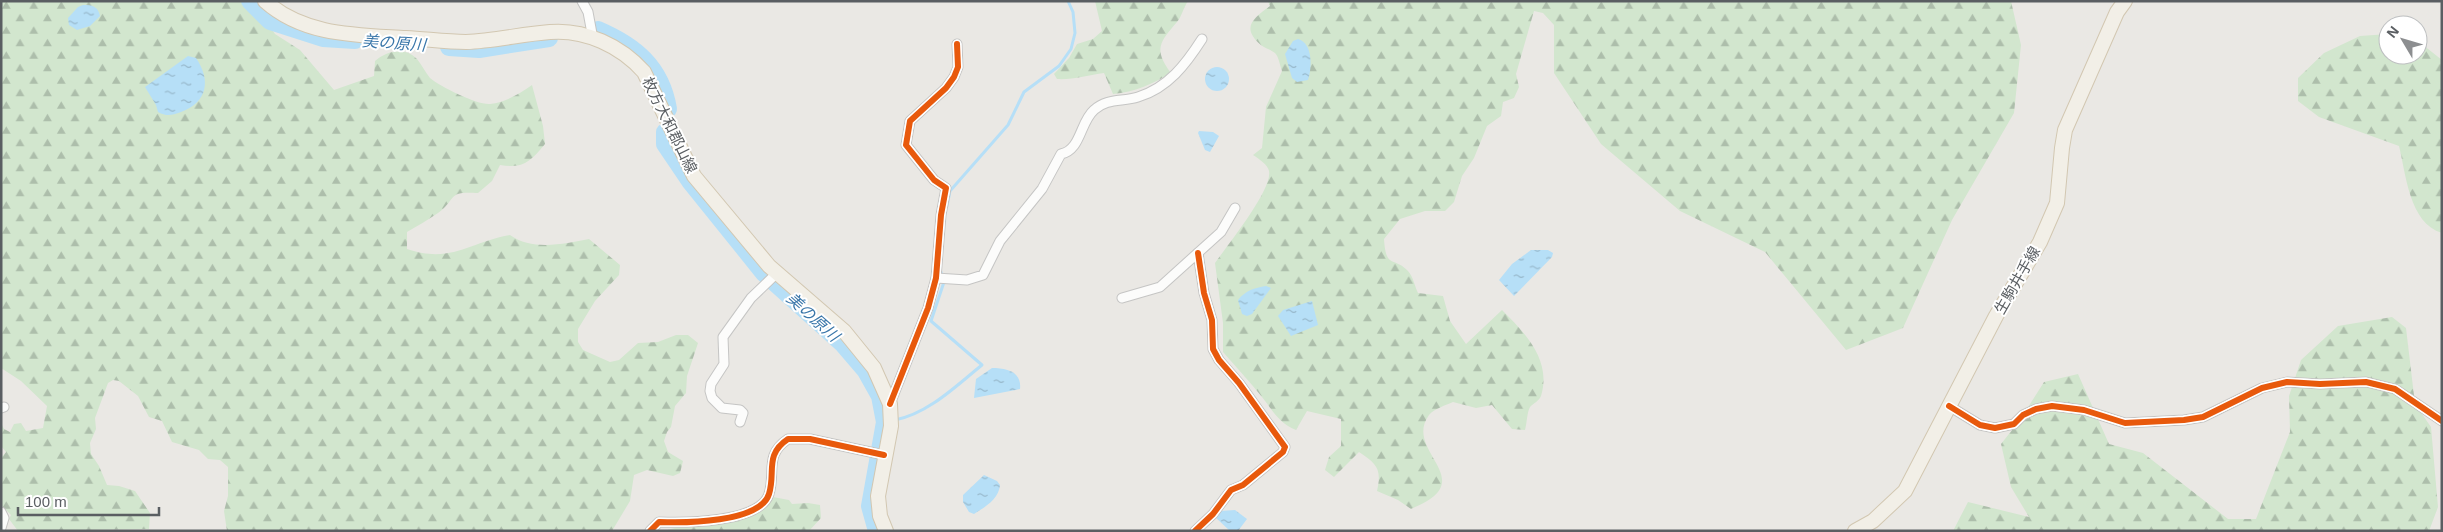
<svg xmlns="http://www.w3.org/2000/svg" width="2443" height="532" font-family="Helvetica,'Noto Sans JP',sans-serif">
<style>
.forest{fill:url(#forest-firs)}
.water{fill:url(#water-ripples)}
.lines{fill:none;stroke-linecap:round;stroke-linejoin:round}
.stream{stroke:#b6dff7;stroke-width:3}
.river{stroke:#b6dff7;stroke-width:18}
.minor-casing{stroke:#c5c5c4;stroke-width:11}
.primary-casing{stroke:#d2c7b1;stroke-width:16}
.minor{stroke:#fcfcfb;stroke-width:9}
.primary{stroke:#f2efe7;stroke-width:14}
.cycleway-casing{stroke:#fff;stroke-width:9}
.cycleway{stroke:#e8590c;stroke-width:6}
.labels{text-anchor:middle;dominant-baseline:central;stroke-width:4;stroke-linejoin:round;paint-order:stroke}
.street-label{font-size:15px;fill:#5a5e62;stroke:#fff}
.water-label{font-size:16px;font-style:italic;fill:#3976a9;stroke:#fff}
</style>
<defs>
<pattern id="forest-firs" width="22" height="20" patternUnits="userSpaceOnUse" patternTransform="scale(1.25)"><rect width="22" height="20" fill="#d2e6ce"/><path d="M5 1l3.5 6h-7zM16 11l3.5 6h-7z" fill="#adbeab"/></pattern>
<pattern id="water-ripples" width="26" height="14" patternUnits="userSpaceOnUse" patternTransform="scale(1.25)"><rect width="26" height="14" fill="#b6dff7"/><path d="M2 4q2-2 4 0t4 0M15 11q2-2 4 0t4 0" fill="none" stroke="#97b8cb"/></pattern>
</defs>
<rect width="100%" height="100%" fill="#eae8e4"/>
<g class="forest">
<path d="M1,1h252l22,33 25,16 34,40 40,-14 1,-15c11,-10 30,-15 42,-2 5,6 8,13 13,19 11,9 47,27 60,26 16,-2 29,-10 42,-19l11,41 2,18c-15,18 -22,25 -45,21l-8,16 -14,12c-32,-2 -20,5 -40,20 -10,7 -21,13 -31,19v17c44,15 63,-7 103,-14 22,16 54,9 79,4l31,26 -1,10 -24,26 -17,28v13l5,8 27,12 9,-2 19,-17 20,-1 18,-7h12l10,8 -11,33 -1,17 -11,13 -4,21 -4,5 -3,9 4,11 15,9 -3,12 -7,3 -26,-6 -13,5 -4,26 -18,30h-385l-3,-20 4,-15v-29l-8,-7 -12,-1 -9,-9 -27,-8 -10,-21 -13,-4 -11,-21 -19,-15 -6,-1 -5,3 -13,35 1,11 -6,14 1,11 8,12 8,19 12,1 16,5 15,22 -1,16 -131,2 -9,-12 2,-4 -10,-10v-47l5,-6 -5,-6v-23l3,6 6,3 4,-8 7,-1 5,8 17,-3 4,-22 -26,-25 -20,-13z"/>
<path d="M1095,1h93c-5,7 -6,15 -11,21 -17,20 -24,27 -6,51 -19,11 -36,19 -58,21l-9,-21c-15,2 -32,7 -47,6l-3,-5 15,-16 8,-14 16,-5 9,-8z"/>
<path d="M1268,1h743l10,44 -7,68 -62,107 -49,108 -57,22 -81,-98 -85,-41 -79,-67 -47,-71v-48l-11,-12 -9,-2 -18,63 3,13 -5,11 -11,4 -2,14 -14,10 -13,32 -12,18 -8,26 -9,9h-20l-25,8 -16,20c2,31 10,17 24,32 5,5 7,16 10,22l25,3 7,25 16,23 36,-34c23,23 50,50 39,86 -2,5 -7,7 -11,11 -3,5 -3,16 -5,23l-13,-1 -20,-24 -16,3 -23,-6c-7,3 -19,7 -24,13 -27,37 55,65 -18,94l-13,-9 -21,-9c5,-22 0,-27 -18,-39l-25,25 -9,-7 4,-13 12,-11v-27l-34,-8 -11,19c-17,-7 -23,-19 -34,-33 -12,-15 -26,-30 -39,-45v-29l-8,-60c11,-16 58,-74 54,-92 -1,-6 -10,-12 -16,-16l9,-7 4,-41 16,-36c-2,-5 -3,-14 -7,-18 -4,-3 -10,-5 -14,-8 -21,-18 -7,-27 9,-39z"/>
<path d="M2388,34v21h30v-14l24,19v173c-33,-10 -36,-59 -43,-87l-80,-29 -21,-16v-23l26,-25 36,-17z"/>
<polygon points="2392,317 2406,328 2415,404 2431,427 2438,507 2429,531 1953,531 1968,502 2029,517 2011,487 2001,444 2020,420 2044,382 2078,374 2109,444 2143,453 2228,519 2256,519 2290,432 2289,396 2301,360 2338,326"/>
<path d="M773,497l16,3 3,4 16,-1 12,2 1,13 -12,13h-144c11,-5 18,-3 30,-4 23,-2 64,-11 78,-30z"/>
</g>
<g class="water">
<path d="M83,5c9,0 15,1 17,11l-10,10 -13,4 -8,-5 -1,-7 10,-11z"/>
<path d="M1298,39c15,4 14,29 10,41l-11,2 -5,-4 -7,-24 8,-13z"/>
<path d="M188,56l8,2c15,22 12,44 -15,54 -9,3 -14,5 -23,0l-2,-7 -11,-18z"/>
<circle cx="1217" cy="79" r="12"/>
<polygon points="1199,131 1213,132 1219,136 1210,152 1205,150 1198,133"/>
<polygon points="1531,250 1548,250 1553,253 1552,257 1514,296 1499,280 1512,264"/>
<path d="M1266,286l5,2 -19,26 -5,2 -5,-2 -4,-14c8,-10 16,-12 28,-14z"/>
<polygon points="1312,301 1318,325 1291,336 1278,316 1283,310"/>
<path d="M992,368c15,0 30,4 28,21l-46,9 2,-19z"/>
<path d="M984,475l13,6 3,4c-1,14 -15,22 -26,29l-5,-2 -6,-10v-7z"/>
<polygon points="1235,510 1247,519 1238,531 1230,531 1215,517 1220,511"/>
</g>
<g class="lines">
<g class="stream">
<polyline points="947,206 950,191 1008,125 1024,92 1059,66 1071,49 1075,33 1073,12 1068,1"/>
<path d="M895,420c33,-6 62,-35 87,-55l-51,-44 13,-39 -4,-13"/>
</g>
<g class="river">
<polyline points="250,1 270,21 323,38 355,40"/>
<path d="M598,30c37,16 63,37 70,79"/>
<polyline points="449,47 479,49 549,38"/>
<polyline points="665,132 665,144 690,181 764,273 842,343 866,371 880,396 885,422 870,506 877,531"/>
</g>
<defs>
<g id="minor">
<polyline points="582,1 588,12 593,39"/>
<path d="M936,278l31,2 16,-5 17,-34 42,-52 19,-35c20,-4 19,-32 33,-44 13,-12 28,-8 44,-13 30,-9 48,-33 64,-58"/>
<polyline points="1122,298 1160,287 1221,232 1235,208"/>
<polyline points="890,404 928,308 936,278 941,215 946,188 934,180 906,145 910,121 946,88 954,77 958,67 957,44"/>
<polyline points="1949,406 1980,425 1995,428 2014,424 2023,415 2036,409 2052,406 2084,410 2125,423 2184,420 2203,417 2262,388 2287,382 2320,384 2366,382 2395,389 2442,421"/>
<polyline points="1,408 4,407"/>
<polyline points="740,422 743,413 740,410 722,408 712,398 710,391 711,384 724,364 723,337 751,298 776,274"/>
<polyline points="1,512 4,518 1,528"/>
<path d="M650,531l9,-9c24,1 101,1 110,-28 7,-22 -5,-39 19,-55h22l74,16"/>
<polyline points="1195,531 1213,514 1231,490 1243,485 1283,452 1285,447 1239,383 1219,360 1213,349 1212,320 1204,293 1198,253"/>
</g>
<g id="primary">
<path d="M265,1c39,35 92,34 141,37 20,1 40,4 60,4 28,-1 56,-8 84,-10 35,-3 71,14 94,40l50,104 75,90 75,65 30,37 16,36 1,22 -13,70 2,20 6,15"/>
<polyline points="1855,531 1873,521 1905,491 1996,316 2040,242 2057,203 2062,148 2065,130 2117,12 2125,1"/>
</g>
</defs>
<use href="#minor" class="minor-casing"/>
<use href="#primary" class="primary-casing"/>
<use href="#minor" class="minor"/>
<use href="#primary" class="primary"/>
<defs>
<g id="cycleway">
<polyline points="890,404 928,308 936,278 941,215 946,188 934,180 906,145 910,121 946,88 954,77 958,67 957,44"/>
<polyline points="1949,406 1980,425 1995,428 2014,424 2023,415 2036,409 2052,406 2084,410 2125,423 2184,420 2203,417 2262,388 2287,382 2320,384 2366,382 2395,389 2442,421"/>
<path d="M650,531l9,-9c24,1 101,1 110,-28 7,-22 -5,-39 19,-55h22l74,16"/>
<polyline points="1195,531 1213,514 1231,490 1243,485 1283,452 1285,447 1239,383 1219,360 1213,349 1212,320 1204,293 1198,253"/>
</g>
</defs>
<use href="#cycleway" class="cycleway-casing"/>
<use href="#cycleway" class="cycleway"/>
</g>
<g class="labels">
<g class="street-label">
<text transform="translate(670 125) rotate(64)">枚方大和郡山線</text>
<text transform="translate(2017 280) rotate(-60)">生駒井手線</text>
</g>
<g class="water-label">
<text transform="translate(394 43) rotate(4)">美の原川</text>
<text transform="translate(813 317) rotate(42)">美の原川</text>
</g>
</g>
<rect width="2443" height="532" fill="none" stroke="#5a5e62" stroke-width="5"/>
<g transform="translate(2403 40) rotate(308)"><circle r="24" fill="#ffffff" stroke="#bdbfc0"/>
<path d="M0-4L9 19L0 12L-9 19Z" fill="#8c8e90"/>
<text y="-8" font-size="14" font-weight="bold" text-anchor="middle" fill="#5a5e62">N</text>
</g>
<path d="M18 507v8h141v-8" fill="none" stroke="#5a5e62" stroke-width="2.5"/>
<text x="25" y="507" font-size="15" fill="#5a5e62" stroke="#ffffff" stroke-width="4" paint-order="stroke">100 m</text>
</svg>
